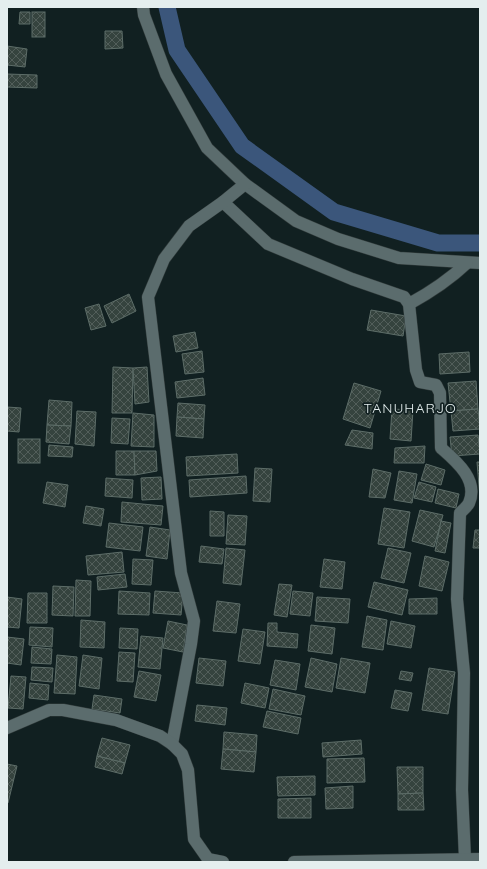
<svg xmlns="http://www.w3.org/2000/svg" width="487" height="869" font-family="Quicksand,sans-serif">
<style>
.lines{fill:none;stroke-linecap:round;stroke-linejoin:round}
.canal{stroke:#3b567b;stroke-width:17}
.building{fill:url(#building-cross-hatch);stroke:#5d6d68}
.minor-casing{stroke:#323c3c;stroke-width:13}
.tertiary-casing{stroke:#323c3c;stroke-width:13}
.minor{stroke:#5b6c6d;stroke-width:12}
.tertiary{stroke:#5b6c6d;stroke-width:12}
.labels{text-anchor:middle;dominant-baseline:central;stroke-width:3.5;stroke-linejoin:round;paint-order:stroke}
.quarter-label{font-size:14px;letter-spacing:1px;fill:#e4eeee;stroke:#112021}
</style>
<defs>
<pattern id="building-cross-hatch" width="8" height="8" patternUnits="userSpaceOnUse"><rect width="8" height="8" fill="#35433e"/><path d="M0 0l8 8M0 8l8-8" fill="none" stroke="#525e5a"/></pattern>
</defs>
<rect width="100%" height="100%" fill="#112021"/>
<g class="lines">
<polyline class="canal" points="167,7 177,50 242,146 334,212 438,243 480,243"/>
</g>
<g class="building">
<polygon points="20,12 30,12 30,24 19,24"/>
<rect x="32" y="12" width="13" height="25"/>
<polygon points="105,31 122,31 123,48 105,49"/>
<polygon points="7,46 27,49 25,67 7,65"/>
<polygon points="7,74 37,75 37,88 7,87"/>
<polygon points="129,294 136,311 112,323 104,306"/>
<polygon points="99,304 106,326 91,330 85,308"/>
<polygon points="371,310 406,316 403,336 367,330"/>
<polygon points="195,332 198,348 176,352 173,336"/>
<polygon points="202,351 204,372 185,374 182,354"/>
<polygon points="469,352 470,372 440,374 439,354"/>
<polygon points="113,367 133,368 132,413 112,413"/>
<polygon points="147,367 149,402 135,404 133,368"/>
<polygon points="203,378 205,395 177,398 175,382"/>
<polygon points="476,381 478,409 451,411 448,383"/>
<polygon points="354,383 381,391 370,428 343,419"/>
<polygon points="49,400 72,402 71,426 47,425"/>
<polygon points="178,403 205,405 204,419 177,417"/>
<polygon points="7,407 21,408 19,432 7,431"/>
<polygon points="392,409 413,410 411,441 390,439"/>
<polygon points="478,409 480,429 453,431 451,411"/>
<polygon points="77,411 96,412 94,446 75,444"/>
<polygon points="133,413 154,415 154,447 131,446"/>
<polygon points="177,417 204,419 203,438 176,436"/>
<polygon points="112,418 130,419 128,444 111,443"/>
<polygon points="47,425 71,426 69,444 46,442"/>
<polygon points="352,430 373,433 372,449 345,445"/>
<polygon points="478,435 480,454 452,456 450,437"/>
<rect x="18" y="439" width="22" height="24"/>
<polygon points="49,445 73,447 72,457 48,456"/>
<polygon points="425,446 424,463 394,463 395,448"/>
<polygon points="116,451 134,451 135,475 116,475"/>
<polygon points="134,451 156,451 157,471 135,475"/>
<polygon points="237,454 238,473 187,476 186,457"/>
<polygon points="477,462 480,462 480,498"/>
<polygon points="426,464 445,470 441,485 421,480"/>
<polygon points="255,468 272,469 270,502 253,501"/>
<polygon points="373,469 391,473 385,498 369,497"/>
<polygon points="399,471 417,474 412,503 394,500"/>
<polygon points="246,476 247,493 190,497 189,480"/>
<polygon points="161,477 162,499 142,500 141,478"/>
<polygon points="106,478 133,480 132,498 105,496"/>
<polygon points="47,482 68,485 65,507 43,503"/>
<polygon points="419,482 436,487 432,502 414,498"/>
<polygon points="438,489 459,494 456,508 435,503"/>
<polygon points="122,502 163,506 161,525 121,522"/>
<polygon points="86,506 104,509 101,526 83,523"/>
<polygon points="384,508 410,512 404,548 378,544"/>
<polygon points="420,510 443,515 434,547 412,541"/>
<polygon points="210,511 224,512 224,536 210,536"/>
<polygon points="228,515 247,516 245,545 226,544"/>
<polygon points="441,521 451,523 445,553 435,551"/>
<polygon points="109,523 143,527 140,551 106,547"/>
<polygon points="150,527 170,530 167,559 146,556"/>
<polygon points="475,530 480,530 480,548 473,548"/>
<polygon points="201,546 224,549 222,564 199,562"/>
<polygon points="226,548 245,550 241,585 223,583"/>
<polygon points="388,548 411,553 404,583 381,578"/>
<polygon points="122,552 124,572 88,575 86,556"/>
<polygon points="425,556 449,562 442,591 419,586"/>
<polygon points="133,559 153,560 151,585 132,584"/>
<polygon points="324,559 345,562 342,589 320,587"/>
<polygon points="125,574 127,587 98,590 97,577"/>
<polygon points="76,580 91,581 90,616 75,616"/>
<polygon points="374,582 408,590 402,615 368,607"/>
<polygon points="279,584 292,585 287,617 274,615"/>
<polygon points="53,586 74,587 73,616 52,615"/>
<polygon points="119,591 150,593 149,615 118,614"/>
<polygon points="155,591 183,593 181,615 153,613"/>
<polygon points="293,591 313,593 310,616 290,614"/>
<polygon points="28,593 47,593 47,623 27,623"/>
<polygon points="7,597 22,599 19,628 7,627"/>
<polygon points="317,597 350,599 348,623 315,621"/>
<polygon points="437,598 437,614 409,614 409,599"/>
<polygon points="217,601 240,604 236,633 213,631"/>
<polygon points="367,616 387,620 383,650 362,647"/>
<polygon points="81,620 105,622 104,648 80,647"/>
<polygon points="168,621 187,625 183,652 163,648"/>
<polygon points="391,621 415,626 411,648 387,644"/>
<polygon points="268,623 277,623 277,632 298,634 297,648 267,646"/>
<polygon points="311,625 335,628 332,654 308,651"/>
<polygon points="30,627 53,628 52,647 29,645"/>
<polygon points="120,628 138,629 137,649 119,648"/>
<polygon points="243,629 265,632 260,664 238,661"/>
<polygon points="141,636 163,638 160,669 138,667"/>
<polygon points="7,637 24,639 21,665 7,663"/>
<polygon points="32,647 52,649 51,664 31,663"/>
<polygon points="119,652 135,653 133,682 117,681"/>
<polygon points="57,655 77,657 75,694 54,693"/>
<polygon points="83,655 102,658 99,689 79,686"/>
<polygon points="199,658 226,661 223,686 196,683"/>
<polygon points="311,658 337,664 332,692 305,687"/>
<polygon points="341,658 370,663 365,693 336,688"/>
<polygon points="275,660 300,664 296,690 270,685"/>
<polygon points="32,667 53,668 52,682 31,680"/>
<polygon points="429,668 455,672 448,714 422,710"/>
<polygon points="139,671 161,675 156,701 134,697"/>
<polygon points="401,671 413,673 411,681 399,679"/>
<polygon points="11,676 26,677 23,709 8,708"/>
<polygon points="30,683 49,685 48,700 29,698"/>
<polygon points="245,683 269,688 265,708 241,703"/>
<polygon points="273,689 305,696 301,715 269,709"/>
<polygon points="395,690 412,693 408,711 391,708"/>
<polygon points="94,695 122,699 120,713 92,709"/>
<polygon points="197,705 227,708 225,725 195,721"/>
<polygon points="267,711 301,718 298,734 263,727"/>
<polygon points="224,732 257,735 256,752 223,749"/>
<polygon points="102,738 130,745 125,763 97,756"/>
<polygon points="361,740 362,754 323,757 322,743"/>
<polygon points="223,749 256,752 254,772 221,769"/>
<polygon points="97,756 125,763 122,774 95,767"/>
<polygon points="364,758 365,782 327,783 327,759"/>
<polygon points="7,764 17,766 8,803 7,803"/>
<polygon points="397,767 423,767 423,793 398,794"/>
<polygon points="315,776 315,795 278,796 277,777"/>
<polygon points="353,786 353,808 326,809 325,788"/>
<polygon points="423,793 424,810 398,810 398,794"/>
<polygon points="311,798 311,818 278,818 278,799"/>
</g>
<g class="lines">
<defs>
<g id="minor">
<polyline points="143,7 144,15 166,74 207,148 245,184 296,221 338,239 399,258 480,263"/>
<path d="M223,202l45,42 84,35 52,18 5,7 7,66 4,12 16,3 4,8 1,55c15,13 38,32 28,55 -2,4 -6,7 -9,10l-3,86 7,74 -2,117 3,69"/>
<path d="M409,304c22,-12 40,-24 58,-41"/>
<polyline points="172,744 191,644 194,621 181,573 148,297 164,259 189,226 223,202 245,184"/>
</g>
<g id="tertiary">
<polyline points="7,728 49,710 63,710 116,720 160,736 172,744 182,754 188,770 194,839 208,859 223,862"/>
<polyline points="294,862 480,859"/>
</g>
</defs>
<use href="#minor" class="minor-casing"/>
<use href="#tertiary" class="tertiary-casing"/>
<use href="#minor" class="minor"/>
<use href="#tertiary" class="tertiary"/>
</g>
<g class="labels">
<g class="quarter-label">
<text x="410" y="408">TANUHARJO</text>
</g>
</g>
<rect width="487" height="869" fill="none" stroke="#e4eeee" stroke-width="16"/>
</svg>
